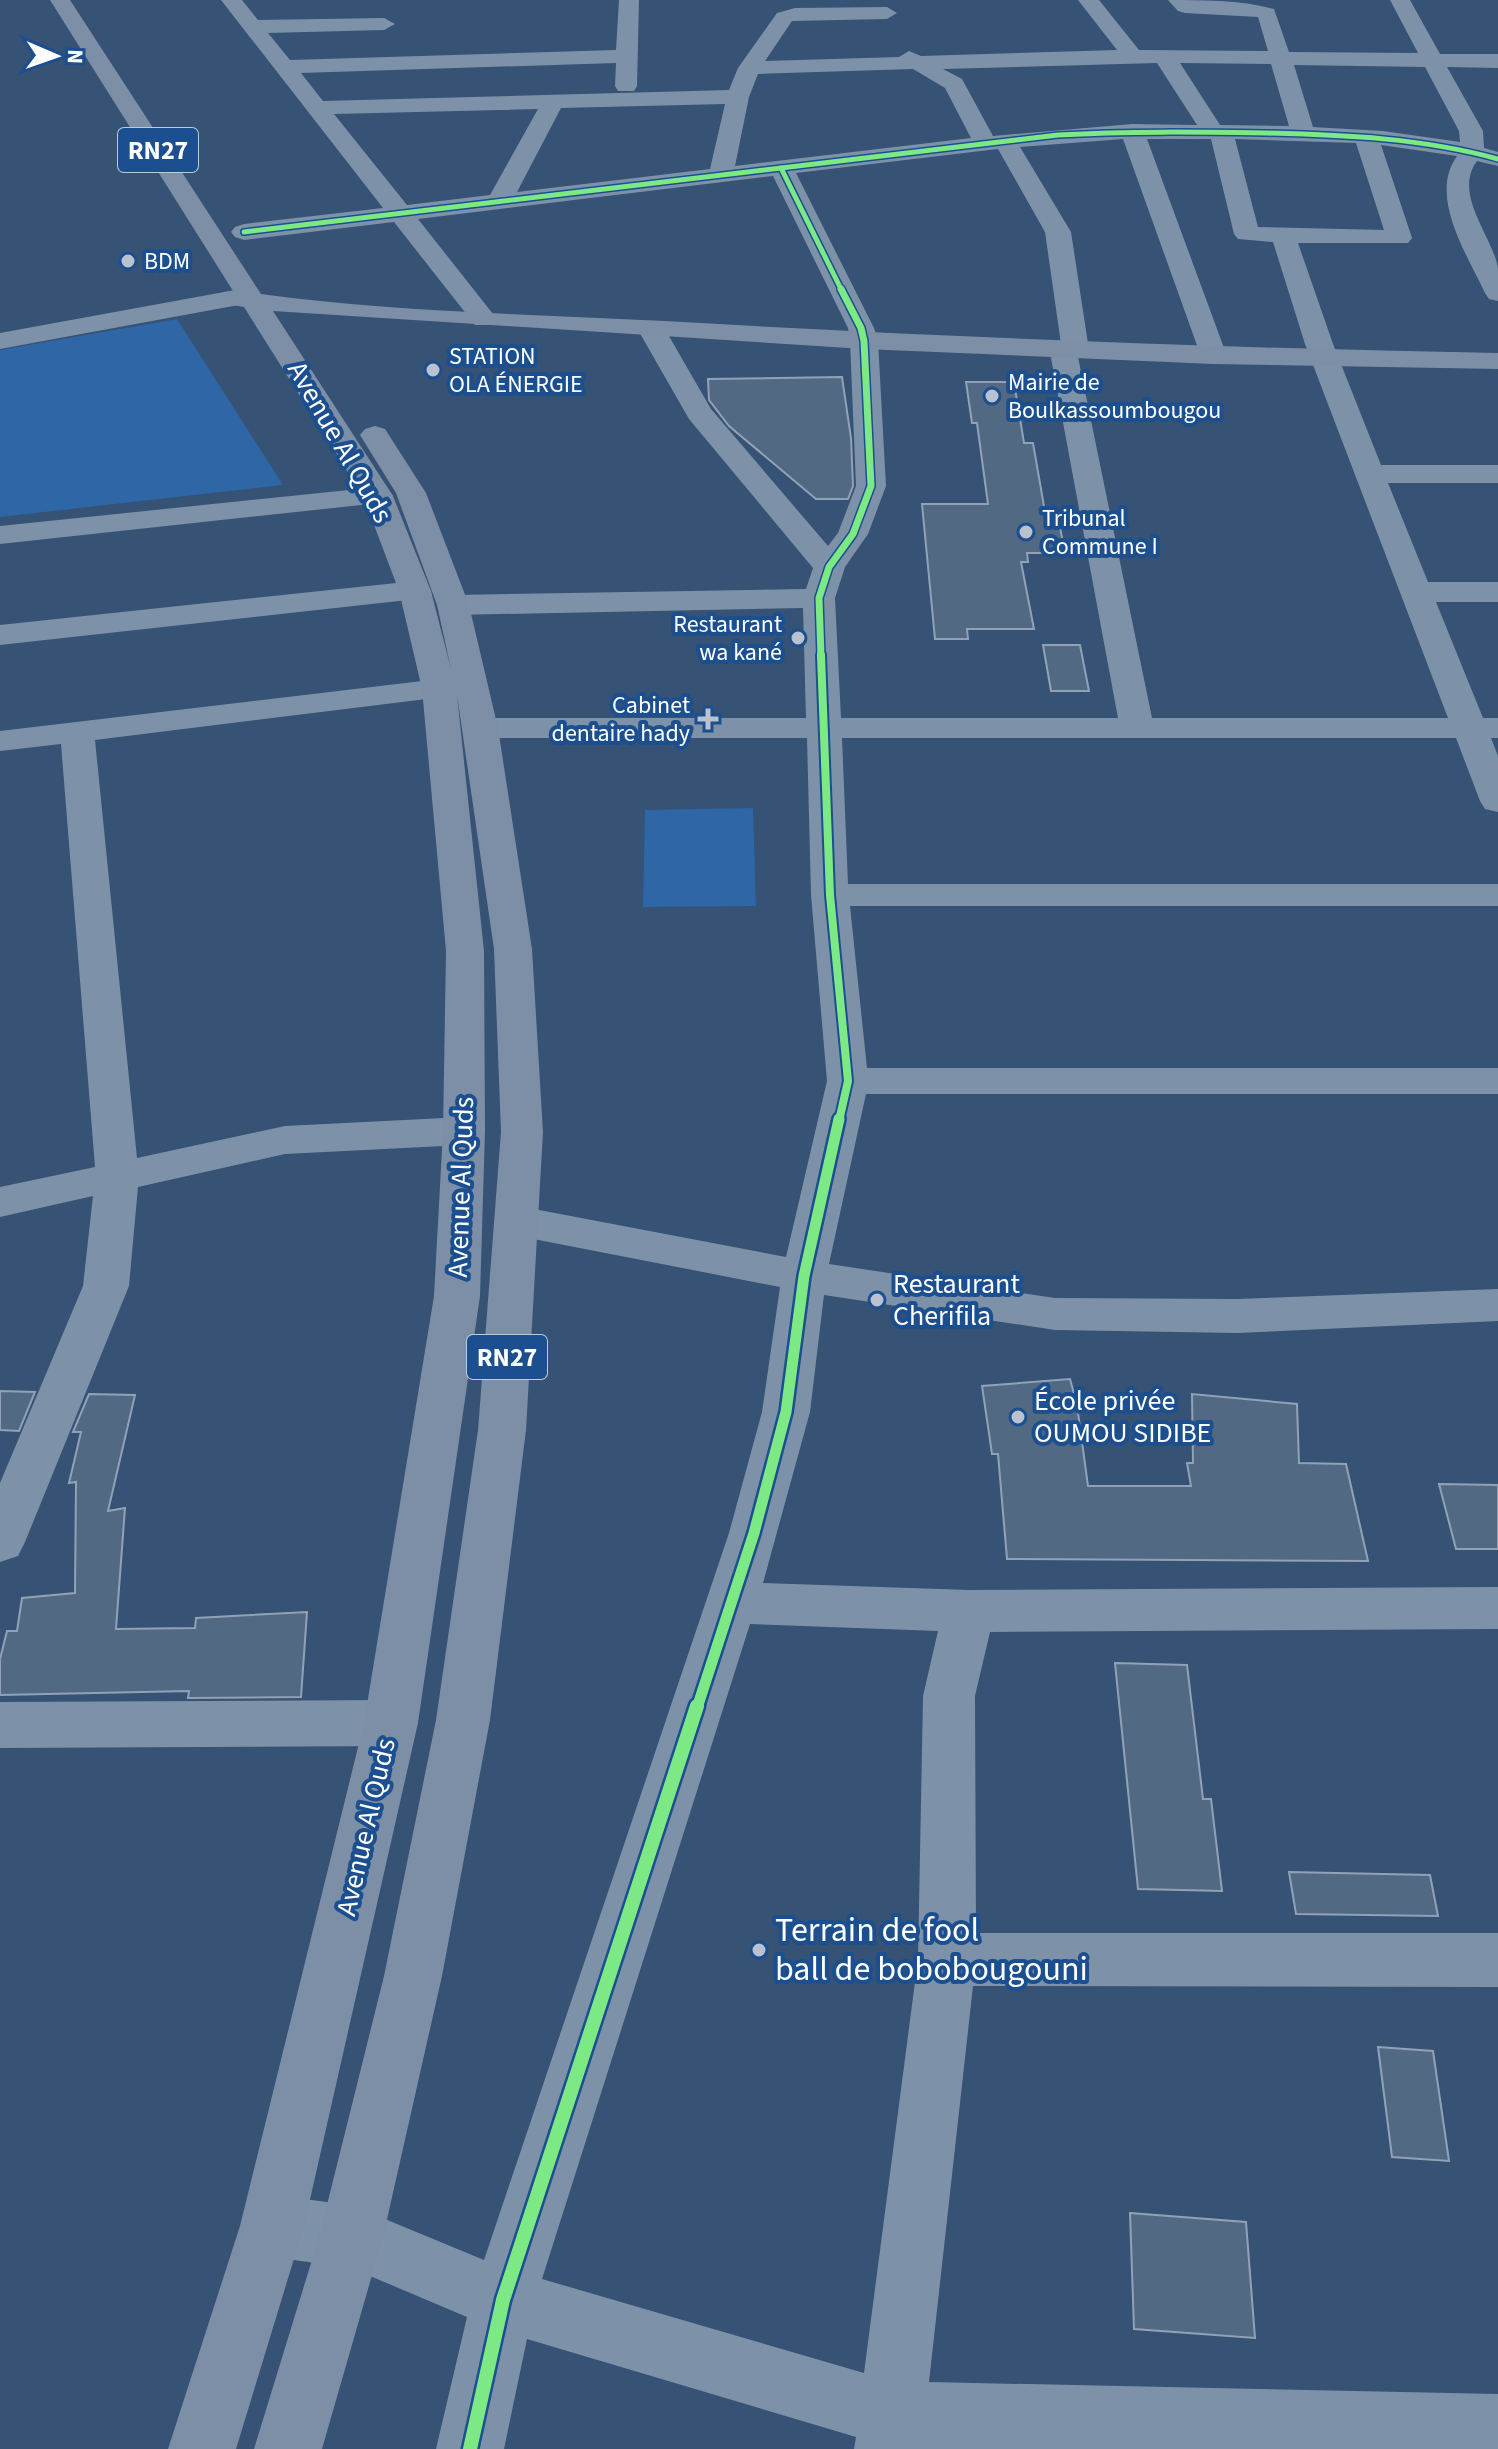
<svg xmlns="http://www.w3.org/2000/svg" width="1498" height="2449" font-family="'Source Sans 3',sans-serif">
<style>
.green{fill:#2f66a5}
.building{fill:#526984;stroke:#92a2b6;stroke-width:2}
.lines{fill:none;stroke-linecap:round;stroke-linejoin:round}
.minor{fill:#7d92a8;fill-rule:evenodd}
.major{fill:#7d8ea7;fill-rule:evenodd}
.cycleway-far4-casing{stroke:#1b4f8f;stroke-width:8}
.cycleway-far3-casing{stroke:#1b4f8f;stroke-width:10}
.cycleway-far2-casing{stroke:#1b4f8f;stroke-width:12}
.cycleway-far1-casing{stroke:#1b4f8f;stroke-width:16}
.cycleway-casing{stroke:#1b4f8f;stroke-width:19}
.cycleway-far4{stroke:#7ce984;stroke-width:5}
.cycleway-far3{stroke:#7ce984;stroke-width:7}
.cycleway-far2{stroke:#7ce984;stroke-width:8}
.cycleway-far1{stroke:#7ce984;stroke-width:11}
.cycleway{stroke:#7ce984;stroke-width:14}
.poi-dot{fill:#b9c2ce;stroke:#1b4f8f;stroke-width:3}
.labels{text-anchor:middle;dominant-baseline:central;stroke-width:8;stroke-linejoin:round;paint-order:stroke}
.far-poi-label{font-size:24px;fill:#fff;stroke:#1b4f8f;text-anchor:start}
.shield{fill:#1b4f8f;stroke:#bbcadd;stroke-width:2}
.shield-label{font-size:26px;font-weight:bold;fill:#fff}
.street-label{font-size:28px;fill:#fff;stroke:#1b4f8f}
.poi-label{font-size:28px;fill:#fff;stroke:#1b4f8f;text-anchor:start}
.near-poi-label{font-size:34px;fill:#fff;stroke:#1b4f8f;text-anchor:start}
</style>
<rect width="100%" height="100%" fill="#365274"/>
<g class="green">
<polygon points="177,319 283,485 0,517 0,350"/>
<polygon points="753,808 756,906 643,907 645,810"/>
</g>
<g class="building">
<polygon points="842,377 851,438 853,486 848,499 816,499 729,426 709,400 708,379"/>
<polygon points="966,382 1014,382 1024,443 1033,443 1045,512 1057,512 1065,553 1027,553 1028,562 1021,562 1034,629 967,629 968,639 935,639 922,504 988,504 977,423 972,423"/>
<polygon points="1043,645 1080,645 1089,691 1051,691"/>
<polygon points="1070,1379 1077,1405 1088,1486 1191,1486 1187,1463 1193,1463 1192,1394 1297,1404 1299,1463 1346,1464 1368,1561 1007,1559 998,1454 992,1454 982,1386"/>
<polygon points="0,1391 35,1392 19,1431 0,1430"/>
<polygon points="89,1394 135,1395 108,1511 125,1508 116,1629 195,1628 196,1618 307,1612 301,1697 188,1698 189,1691 0,1695 0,1659 7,1631 17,1631 22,1598 75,1593 76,1482 69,1483 81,1432 73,1432"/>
<polygon points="1439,1484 1498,1485 1498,1549 1456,1549"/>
<polygon points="1115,1663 1187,1665 1203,1799 1211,1799 1222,1891 1138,1889"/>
<polygon points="1289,1872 1430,1875 1438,1916 1296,1914"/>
<polygon points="1378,2047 1433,2051 1449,2161 1392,2157"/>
<polygon points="1130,2213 1246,2222 1255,2338 1134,2329"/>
</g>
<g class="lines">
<g class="minor">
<path d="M221,0h21l16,20 126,-2 11,6 -11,6 -116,3 22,27 326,-10 3,-50h20l-2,86 -3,5h-16l-3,-5 1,-23 -315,10 22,28 406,-11 9,-22 39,-55 18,-5 92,-1 10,6 -10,6 -95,2 -27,40 134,-4 10,-6 12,5 196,-6 -39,-50h21l40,50 129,1 -10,-34 -73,-4 -7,-2 -10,-11c34,0 74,0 106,9l15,43 129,1 -28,-53h20l30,54h58v14l-51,-1 36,64 1,17 14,4v14l-21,-5c-25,34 17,76 21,108 0,10 0,22 0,32l-9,-2 -4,-6c-18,-39 -57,-97 -28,-137l-76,-11 31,93 -4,5h-110l35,101 48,121h117v18h-110l40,99h70v20h-62l47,116h15v20h-7l7,18v56l-13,-3 -5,-8 -24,-63h-614l6,146h650v22h-648l17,162h631v26h-632l-37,170 226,34 182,1 261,-10v32l-261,12 -182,-3 -231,-35 -14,117 -47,171 206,7 529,-3v42l-508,3 -15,64 1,237h522v54l-525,-1 -44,396 569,12v55h-644l2,-12 -329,-98 -23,110h-68l31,-132 -116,-49 -79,-11 -22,-9 -10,-22 10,-22 22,-9 79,10 133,55 245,-727 33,-121 18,-125 -262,-51 -16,-4 -6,-11 6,-11 16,-4 268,51 41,-176 -16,-186 -4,-157h-326l-12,-3 -5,-7 5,-7 12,-3h325l-3,-110 -350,7 -11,-3 -5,-7 5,-7 11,-3 353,-6 7,-21 -124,-149 -51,-89 4,-6h20l49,85 117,137 10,-13 18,-47 -6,-145 -2,-13 -75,-152 -355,43 79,100 -4,6h-18l-81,-103 -150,18 -9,-3 -4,-5 4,-5 9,-3 139,-16zM1157,63l40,62 -65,-1 -139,12 -31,-57 -19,-10zM1180,63l91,1 18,62 -69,-1zM1294,65l131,2 34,64 1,11 -77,-11 -70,-4zM913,69l32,19 26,50 -236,28 14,-69 9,-23zM725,104l-15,65 -193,23 44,-84zM538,109l-48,86 -83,10 -73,-91zM1123,139l80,223 10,2 10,-2 4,-6 -80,-217h64l23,95 4,5 35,3 32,102 143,374h-296l-74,-361 11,-7 -18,-118 -51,-85zM1235,139l121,4 28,87 -126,-3zM998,149l47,83 17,119 -7,1 -4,6 67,360h-277l-6,-120 10,-31 23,-33 18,-48 -8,-145 -4,-13 -78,-155zM750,1624l188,7 -15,65 -5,263 -54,414 -322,-94z"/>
<polygon points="235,290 244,292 248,298 244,304 0,349 0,333"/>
<polygon points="378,487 389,490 393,496 389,502 0,544 0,526"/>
<polygon points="415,581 426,584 431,591 426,598 0,645 0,625"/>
<polygon points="439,679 451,682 456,689 451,696 95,740 137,1158 285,1126 464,1117 479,1121 485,1131 479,1141 464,1145 285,1154 138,1187 129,1286 25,1542 18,1556 0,1562 0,1483 83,1286 93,1196 0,1217 0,1187 95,1167 61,744 0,751 0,731"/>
<polygon points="391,1700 410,1707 418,1723 410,1739 391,1746 0,1748 0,1702"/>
</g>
<path class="major" d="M50,0h20l191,294c133,18 270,20 404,27 278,16 555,27 833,32v16l-285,-5 -349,-15 -591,-38 120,185 38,95 20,78 -14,-64 -41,-112 -36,-58 5,-6 10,-3 10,3 41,64 43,112 29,123 34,221 11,183 -17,298 -36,290 -48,256 -59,261 -61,212h-68l65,-212 65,-261 52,-256 42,-290 23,-298 -7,-183 -37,-254 27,256 1,180 -5,165 -62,427 -114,503 -68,223h-68l72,-223 124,-503 70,-427 9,-165 3,-180 -24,-262 -23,-98 -36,-95 -119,-189 -18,-3 -4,-6 4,-6 7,-1z"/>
<defs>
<g id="cycleway-far4">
<polyline points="781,168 842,291"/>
<path d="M244,232l814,-97c70,-4 139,-3 209,-2 78,2 155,5 231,26"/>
</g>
<polyline id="cycleway-far3" points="821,657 819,598 829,567 853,534 871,486 864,341 861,328 841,289"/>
<polyline id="cycleway-far2" points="821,655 830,895 848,1081 839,1121"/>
<polyline id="cycleway-far1" points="697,1708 754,1533 786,1412 804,1276 839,1119"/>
<polyline id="cycleway" points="470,2449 503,2300 697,1706"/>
</defs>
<use href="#cycleway-far4" class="cycleway-far4-casing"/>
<use href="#cycleway-far3" class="cycleway-far3-casing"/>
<use href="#cycleway-far2" class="cycleway-far2-casing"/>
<use href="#cycleway-far1" class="cycleway-far1-casing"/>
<use href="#cycleway" class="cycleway-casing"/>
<use href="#cycleway-far4" class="cycleway-far4"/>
<use href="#cycleway-far3" class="cycleway-far3"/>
<use href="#cycleway-far2" class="cycleway-far2"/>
<use href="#cycleway-far1" class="cycleway-far1"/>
<use href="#cycleway" class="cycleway"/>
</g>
<g class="poi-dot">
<circle cx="128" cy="261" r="8"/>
<circle cx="433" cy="370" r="8"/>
<circle cx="992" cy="396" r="8"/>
<circle cx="1026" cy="532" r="8"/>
<circle cx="798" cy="638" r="8"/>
<path d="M704 707h8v8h8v8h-8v8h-8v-8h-8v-8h8z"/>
<circle cx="877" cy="1300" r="8"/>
<circle cx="1018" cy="1417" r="8"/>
<circle cx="759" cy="1950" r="8"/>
</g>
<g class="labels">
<g class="far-poi-label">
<text x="144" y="261">BDM</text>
<text x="449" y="356">STATION<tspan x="449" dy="28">OLA ÉNERGIE</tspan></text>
<text x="1008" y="382">Mairie de<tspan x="1008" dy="28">Boulkassoumbougou</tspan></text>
<text x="1042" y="518">Tribunal<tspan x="1042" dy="28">Commune I</tspan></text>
<text x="782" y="624" text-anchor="end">Restaurant<tspan x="782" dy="28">wa kané</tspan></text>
<text x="690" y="705" text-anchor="end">Cabinet<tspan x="690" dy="28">dentaire hady</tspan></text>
</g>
<g class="shield">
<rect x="118" y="128" width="80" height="44" rx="6"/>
<rect x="467" y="1335" width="80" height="44" rx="6"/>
</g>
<g class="shield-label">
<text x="158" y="150">RN27</text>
<text x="507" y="1357">RN27</text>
</g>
<g class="street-label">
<text transform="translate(340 442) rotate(60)">Avenue Al Quds</text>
<text transform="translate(461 1187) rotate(-88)">Avenue Al Quds</text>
<text transform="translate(366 1827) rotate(-77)">Avenue Al Quds</text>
</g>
<g class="poi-label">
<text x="893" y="1284">Restaurant<tspan x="893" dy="32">Cherifila</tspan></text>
<text x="1034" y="1401">École privée<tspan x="1034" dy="32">OUMOU SIDIBE</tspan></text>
</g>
<g class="near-poi-label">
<text x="775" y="1930">Terrain de fool<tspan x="775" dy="39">ball de bobobougouni</tspan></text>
</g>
</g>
<g transform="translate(56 56) rotate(92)" stroke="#1b4f8f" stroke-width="6" paint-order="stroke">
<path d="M0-6L14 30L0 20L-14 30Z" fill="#ffffff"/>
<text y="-12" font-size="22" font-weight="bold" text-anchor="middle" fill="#ffffff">N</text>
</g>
</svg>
